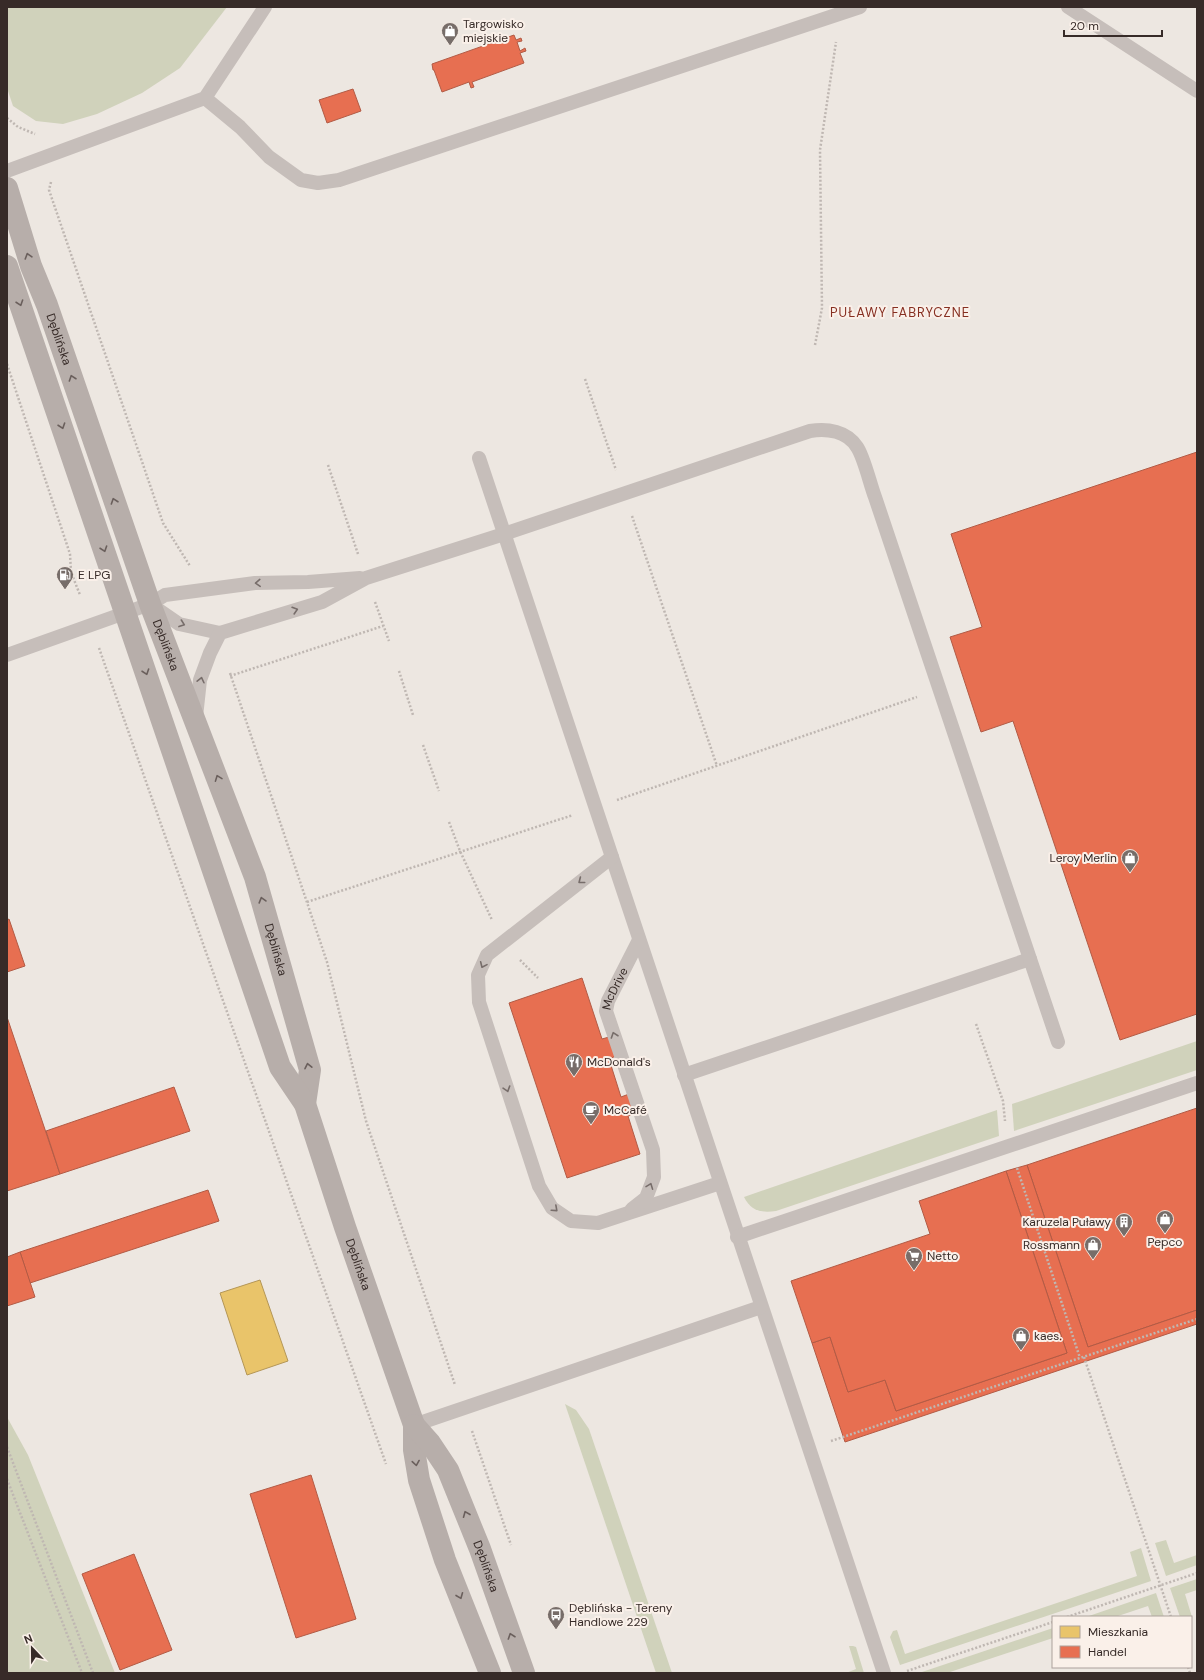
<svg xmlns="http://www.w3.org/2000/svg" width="1204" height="1680" font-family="'DM Sans',sans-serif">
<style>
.green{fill:#d0d2bb}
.homes{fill:#e9c46a;stroke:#b49656}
.shops{fill:#e76f51;stroke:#b25b45}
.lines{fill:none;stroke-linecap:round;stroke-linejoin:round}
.path{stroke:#bfb7b2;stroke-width:2.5;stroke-dasharray:2 2;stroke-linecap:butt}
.lane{stroke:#c6beba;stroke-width:14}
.secondary{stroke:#b7aeaa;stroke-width:22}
.oneway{stroke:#6a5f5c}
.oneway2{stroke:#776d6a}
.labels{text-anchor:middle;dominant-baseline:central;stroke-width:4;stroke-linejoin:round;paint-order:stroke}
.poi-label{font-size:12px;fill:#372b28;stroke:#faf0e9;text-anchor:start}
.street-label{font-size:12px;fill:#372b28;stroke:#faf0e9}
.neighbourhood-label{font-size:13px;letter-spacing:1px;fill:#862f21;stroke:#faf0e9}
</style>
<rect width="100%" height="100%" fill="#ede7e1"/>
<g class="green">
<polygon points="7,7 227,7 180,68 142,93 97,114 63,124 36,121 13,106 7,88"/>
<polygon points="1197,1041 1197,1070 1014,1131 1012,1104"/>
<path d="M997,1110l2,26 -223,75c-15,2 -25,0 -32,-14z"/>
<polygon points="565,1404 576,1410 589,1429 672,1673 656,1673"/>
<polygon points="7,1417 28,1455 115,1673 7,1673"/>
<polygon points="1166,1540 1174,1563 1197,1555 1197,1565 1166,1576 1155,1543"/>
<polygon points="1141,1548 1151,1581 900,1665 890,1637 893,1631 897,1630 905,1654 1137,1576 1130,1552"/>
<polygon points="1197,1579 1197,1590 1185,1594 1192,1617 1180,1617 1170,1588"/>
<polygon points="1156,1593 1164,1617 1152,1617 1148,1606 1115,1617 1086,1617"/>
<polygon points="1053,1628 1053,1638 947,1673 919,1673"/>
<polygon points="849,1646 853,1646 856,1647 864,1673 846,1673 856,1669"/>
</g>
<polygon class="homes" points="260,1280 288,1361 247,1375 220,1293"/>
<g class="shops">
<polygon points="514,35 516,40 521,38 522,41 517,42 520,51 525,48 526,51 520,53 524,63 472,82 474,87 471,88 469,82 442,92 434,70 433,70 432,64"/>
<polygon points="353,89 361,111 327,123 319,100"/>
<polygon points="1197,452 1197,1014 1120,1040 1013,721 981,732 950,637 982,627 951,534"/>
<polygon points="9,919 25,966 7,972 7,920"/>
<polygon points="582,978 602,1039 609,1037 616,1056 609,1059 621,1097 629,1094 635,1114 628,1116 640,1154 567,1178 509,1003"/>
<polygon points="7,1017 60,1174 7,1191"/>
<polygon points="174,1087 190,1131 60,1174 46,1131"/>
<polygon points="1197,1108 1197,1310 1088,1347 1027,1165"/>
<polygon points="1027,1165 1088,1347 1197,1310 1197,1324 845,1442 812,1343 830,1337 848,1392 885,1380 896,1411 1067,1353 1006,1171"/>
<polygon points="1006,1171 1067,1353 896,1411 885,1380 848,1392 830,1337 812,1343 791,1281 930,1234 919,1201"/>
<polygon points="208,1190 219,1221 30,1283 20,1252"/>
<polygon points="20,1252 35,1297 7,1306 7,1257"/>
<polygon points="311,1475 356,1619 296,1638 250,1494"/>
<polygon points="134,1554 172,1650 120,1670 82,1574"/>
</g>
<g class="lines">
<g class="path">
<polyline points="7,118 18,127 35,134"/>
<polyline points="51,182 49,190 163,523 190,566"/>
<polyline points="815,345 822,308 820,150 836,42"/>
<polyline points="7,364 70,554 71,572 80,595"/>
<polyline points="585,379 616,470"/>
<polyline points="328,465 358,554"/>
<polyline points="632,516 717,766"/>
<polyline points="375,602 389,641"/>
<polyline points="99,648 386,1464"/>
<polyline points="399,671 413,715"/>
<polyline points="230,673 327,962 366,1121 455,1385"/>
<polyline points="230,676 383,626"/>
<polyline points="423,745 439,791"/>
<polyline points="617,800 917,697"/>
<polyline points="449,822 460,851 492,920"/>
<polyline points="307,902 573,815"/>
<polyline points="520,960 538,978"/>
<polyline points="976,1024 1003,1101 1005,1121"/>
<polyline points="1017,1168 1080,1358"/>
<polyline points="1084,1357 1171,1617"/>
<polyline points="472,1431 511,1545"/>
<polyline points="831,1441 1197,1319"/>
<polyline points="7,1447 93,1673"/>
<polyline points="7,1479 82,1673"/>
<polyline points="1067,1617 1197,1573"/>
<polyline points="1188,1667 1190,1673"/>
<polyline points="907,1671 1053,1622"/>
</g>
<g class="lane">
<polyline points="1068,7 1197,91"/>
<polyline points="205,98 240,127 269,157 301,180 318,183 339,180 860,7"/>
<polyline points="7,171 205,98 265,7"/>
<polyline points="479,458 884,1673"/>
<polyline points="150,604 179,624 220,633"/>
<polyline points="7,655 150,604 165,595 255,583 308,582 360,578"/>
<path d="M196,717l4,-37 10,-27 10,-20 102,-31 44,-24 138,-44 306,-103c17,-3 37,0 47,16 7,10 13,37 18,50l155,462 -346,116"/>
<polyline points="612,857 487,955 478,975 479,1002 539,1186 552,1208 571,1221 598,1223 720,1183"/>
<polyline points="1030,959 1058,1042"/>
<path id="s1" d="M632,1209l14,-11 8,-21 -1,-27 -47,-139 2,-10 31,-61"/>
<polyline points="737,1237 1197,1083"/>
<polyline points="414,1425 761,1307"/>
</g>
<g class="secondary">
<path id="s2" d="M7,188l24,78 16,39 103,299 105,273 55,193 -5,34"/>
<path id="s3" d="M7,266l273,801 25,37 40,123 69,198v25l5,30 26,80 45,113"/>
<path id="s4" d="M414,1425l16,18 18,27 32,79 44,124"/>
</g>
</g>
<defs><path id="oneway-chevron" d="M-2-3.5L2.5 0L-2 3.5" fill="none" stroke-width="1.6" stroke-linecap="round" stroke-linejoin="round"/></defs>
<g class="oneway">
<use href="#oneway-chevron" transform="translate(28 256) rotate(-107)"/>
<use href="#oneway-chevron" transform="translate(20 303) rotate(71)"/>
<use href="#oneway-chevron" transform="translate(72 378) rotate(-109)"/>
<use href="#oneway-chevron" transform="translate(62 426) rotate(71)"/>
<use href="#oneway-chevron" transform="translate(114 501) rotate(-109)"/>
<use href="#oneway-chevron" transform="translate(104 549) rotate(71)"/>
<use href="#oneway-chevron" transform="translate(146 672) rotate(71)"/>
<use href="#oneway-chevron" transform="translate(218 778) rotate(-111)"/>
<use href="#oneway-chevron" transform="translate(262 900) rotate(-106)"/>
<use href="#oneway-chevron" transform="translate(308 1066) rotate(-102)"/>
<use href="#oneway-chevron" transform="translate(416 1463) rotate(81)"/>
<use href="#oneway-chevron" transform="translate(466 1514) rotate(-112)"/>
<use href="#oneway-chevron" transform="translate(460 1596) rotate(68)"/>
<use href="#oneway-chevron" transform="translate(511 1636) rotate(-109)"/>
</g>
<g class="oneway2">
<use href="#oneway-chevron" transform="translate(258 583) rotate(177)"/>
<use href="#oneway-chevron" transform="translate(295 610) rotate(-17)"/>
<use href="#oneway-chevron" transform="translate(182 624) rotate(20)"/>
<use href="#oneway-chevron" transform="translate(201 680) rotate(-77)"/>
<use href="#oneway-chevron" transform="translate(581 881) rotate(142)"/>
<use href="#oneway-chevron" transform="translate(483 965) rotate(114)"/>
<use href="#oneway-chevron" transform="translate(614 1035) rotate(-109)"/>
<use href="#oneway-chevron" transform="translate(507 1089) rotate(72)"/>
<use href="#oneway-chevron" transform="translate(650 1186) rotate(-69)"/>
<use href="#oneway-chevron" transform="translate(555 1209) rotate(42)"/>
</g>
<defs>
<symbol id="shop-pin" viewBox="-11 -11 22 30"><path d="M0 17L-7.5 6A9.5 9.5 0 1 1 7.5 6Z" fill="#776d69" stroke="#faf0e9"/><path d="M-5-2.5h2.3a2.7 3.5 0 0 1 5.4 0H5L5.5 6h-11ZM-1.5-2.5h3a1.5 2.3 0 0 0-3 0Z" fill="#fff"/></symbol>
<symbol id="fuel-pin" viewBox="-11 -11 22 30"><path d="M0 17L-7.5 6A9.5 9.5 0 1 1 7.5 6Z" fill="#776d69" stroke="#faf0e9"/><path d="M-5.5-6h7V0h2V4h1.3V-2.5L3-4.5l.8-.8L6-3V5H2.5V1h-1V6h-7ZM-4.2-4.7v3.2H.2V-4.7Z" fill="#fff"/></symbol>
<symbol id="restaurant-pin" viewBox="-11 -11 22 30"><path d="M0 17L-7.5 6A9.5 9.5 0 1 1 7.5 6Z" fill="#776d69" stroke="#faf0e9"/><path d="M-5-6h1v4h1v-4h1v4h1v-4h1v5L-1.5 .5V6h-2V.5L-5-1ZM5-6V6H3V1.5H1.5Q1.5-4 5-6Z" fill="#fff"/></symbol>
<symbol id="cafe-pin" viewBox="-11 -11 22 30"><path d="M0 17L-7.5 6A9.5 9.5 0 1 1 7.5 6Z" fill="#776d69" stroke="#faf0e9"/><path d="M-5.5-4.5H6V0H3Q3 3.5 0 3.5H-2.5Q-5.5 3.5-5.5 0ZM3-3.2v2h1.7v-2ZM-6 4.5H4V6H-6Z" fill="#fff"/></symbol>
<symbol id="building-pin" viewBox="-11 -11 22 30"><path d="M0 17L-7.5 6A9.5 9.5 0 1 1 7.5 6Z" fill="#776d69" stroke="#faf0e9"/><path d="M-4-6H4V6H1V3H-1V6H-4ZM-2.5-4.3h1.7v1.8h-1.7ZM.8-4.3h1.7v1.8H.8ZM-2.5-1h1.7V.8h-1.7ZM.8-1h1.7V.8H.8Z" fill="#fff"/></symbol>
<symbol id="supermarket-pin" viewBox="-11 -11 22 30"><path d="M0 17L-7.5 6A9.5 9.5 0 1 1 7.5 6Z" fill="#776d69" stroke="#faf0e9"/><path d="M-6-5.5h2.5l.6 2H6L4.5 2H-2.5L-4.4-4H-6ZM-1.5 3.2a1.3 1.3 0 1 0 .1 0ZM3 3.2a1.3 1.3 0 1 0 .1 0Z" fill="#fff"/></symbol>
<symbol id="bus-pin" viewBox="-11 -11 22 30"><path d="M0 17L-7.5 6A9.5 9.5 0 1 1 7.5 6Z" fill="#776d69" stroke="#faf0e9"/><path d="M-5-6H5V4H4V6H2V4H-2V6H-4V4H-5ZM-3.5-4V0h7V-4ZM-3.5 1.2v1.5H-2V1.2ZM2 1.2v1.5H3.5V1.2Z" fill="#fff"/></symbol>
</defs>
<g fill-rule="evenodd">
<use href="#shop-pin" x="440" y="21" width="20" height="27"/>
<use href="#fuel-pin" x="55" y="565" width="20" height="27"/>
<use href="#shop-pin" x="1120" y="848" width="20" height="27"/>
<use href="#restaurant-pin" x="564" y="1052" width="20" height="27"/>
<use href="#cafe-pin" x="581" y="1100" width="20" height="27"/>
<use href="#shop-pin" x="1155" y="1209" width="20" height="27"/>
<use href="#building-pin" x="1114" y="1212" width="20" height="27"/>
<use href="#shop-pin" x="1083" y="1235" width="20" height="27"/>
<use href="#supermarket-pin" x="904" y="1246" width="20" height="27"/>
<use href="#shop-pin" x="1011" y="1326" width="20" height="27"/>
<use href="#bus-pin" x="546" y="1605" width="20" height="27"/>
</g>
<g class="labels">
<g class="poi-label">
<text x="463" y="24">Targowisko<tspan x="463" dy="14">miejskie</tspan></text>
<text x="78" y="575">E LPG</text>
<text x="1117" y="858" text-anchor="end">Leroy Merlin</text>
<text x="587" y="1062">McDonald's</text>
<text x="604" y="1110">McCafé</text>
<text x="1111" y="1222" text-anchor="end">Karuzela Puławy</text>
<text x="1165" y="1242" text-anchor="middle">Pepco</text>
<text x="1080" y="1245" text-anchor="end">Rossmann</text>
<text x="927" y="1256">Netto</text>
<text x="1034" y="1336">kaes.</text>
<text x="569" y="1608">Dęblińska - Tereny<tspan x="569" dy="14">Handlowe 229</tspan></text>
</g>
<g class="street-label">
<text stroke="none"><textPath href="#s2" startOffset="160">Dęblińska</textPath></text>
<text stroke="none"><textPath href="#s2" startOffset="484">Dęblińska</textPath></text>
<text stroke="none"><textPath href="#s2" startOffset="808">Dęblińska</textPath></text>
<text stroke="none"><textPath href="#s1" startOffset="238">McDrive</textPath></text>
<text stroke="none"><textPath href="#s3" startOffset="1060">Dęblińska</textPath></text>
<text stroke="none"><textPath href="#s4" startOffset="160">Dęblińska</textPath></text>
</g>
<g class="neighbourhood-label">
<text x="900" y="312">PUŁAWY FABRYCZNE</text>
</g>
</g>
<rect width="1204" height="1680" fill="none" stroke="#372b28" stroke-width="16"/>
<rect x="1052" y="1616" width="140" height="52" fill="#faf0e9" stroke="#aca19c"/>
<rect x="1060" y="1626" width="20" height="12" fill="#e9c46a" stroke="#aca19c"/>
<text x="1088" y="1636" font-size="12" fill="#372b28">Mieszkania</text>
<rect x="1060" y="1646" width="20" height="12" fill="#e76f51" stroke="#aca19c"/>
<text x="1088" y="1656" font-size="12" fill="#372b28">Handel</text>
<g transform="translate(32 1648) rotate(338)" stroke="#faf0e9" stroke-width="3" paint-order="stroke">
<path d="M0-3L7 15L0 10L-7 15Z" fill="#372b28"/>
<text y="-6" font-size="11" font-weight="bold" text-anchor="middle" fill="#372b28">N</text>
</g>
<path d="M1064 30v6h98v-6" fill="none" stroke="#372b28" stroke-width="2"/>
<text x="1070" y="30" font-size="12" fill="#372b28" stroke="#faf0e9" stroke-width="3" paint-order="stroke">20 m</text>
</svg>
